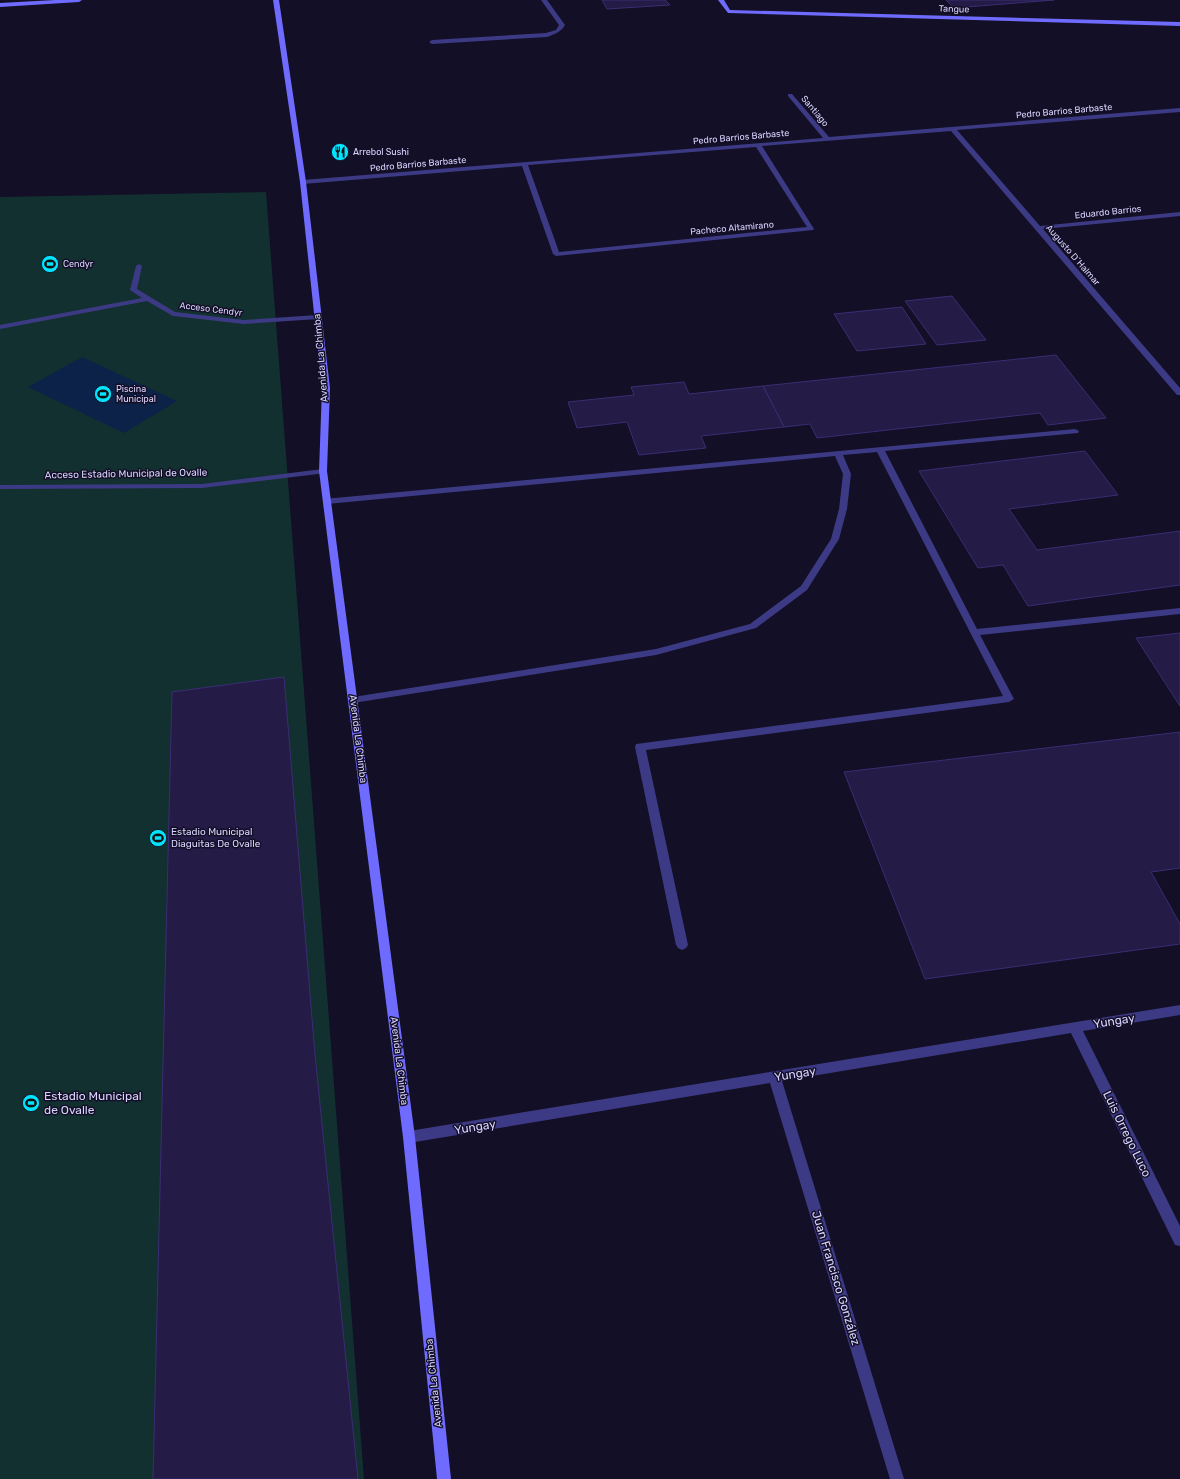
<svg xmlns="http://www.w3.org/2000/svg" width="1180" height="1479" font-family="Rubik,sans-serif">
<style>
.green{fill:#12302f}
.water{fill:#0c2248}
.building{fill:#241b47;stroke:#3b2d73}
.lines{fill:none;stroke-linecap:round;stroke-linejoin:round}
.lane{fill:#3d3a85;fill-rule:evenodd}
.street{fill:#3d3a85;fill-rule:evenodd}
.secondary{fill:#6f6bff;fill-rule:evenodd}
.labels{text-anchor:middle;dominant-baseline:central;stroke-width:3;stroke-linejoin:round;paint-order:stroke}
.far-street-label{font-size:9px;fill:#d9d4ff;stroke:#130f26}
.far-poi-label{font-size:9px;fill:#d9d4ff;stroke:#130f26;text-anchor:start}
.street-label{font-size:10px;fill:#d9d4ff;stroke:#130f26}
.poi-label{font-size:10px;fill:#d9d4ff;stroke:#130f26;text-anchor:start}
.near-street-label{font-size:12px;fill:#d9d4ff;stroke:#130f26}
.near-poi-label{font-size:12px;fill:#d9d4ff;stroke:#130f26;text-anchor:start}
</style>
<rect width="100%" height="100%" fill="#130f26"/>
<polygon class="green" points="266,192 364,1479 0,1479 0,197"/>
<polygon class="water" points="82,357 177,401 124,433 28,387"/>
<g class="building">
<polygon points="602,0 665,0 670,5 607,9"/>
<polygon points="946,0 1054,0 954,8"/>
<polygon points="952,296 986,340 937,345 905,301"/>
<polygon points="902,307 926,344 857,351 834,314"/>
<polygon points="1056,355 1106,418 1048,425 1040,413 817,438 810,424 784,427 763,386"/>
<polygon points="684,382 689,394 763,386 784,427 701,436 706,448 639,455 627,422 577,428 568,402 634,395 631,387"/>
<polygon points="1085,451 1118,495 1009,509 1037,550 1180,531 1180,585 1028,606 1003,565 978,568 919,471"/>
<polygon points="1180,633 1180,706 1136,638"/>
<polygon points="284,677 315,1055 358,1479 153,1479 172,692"/>
<polygon points="1180,732 1180,868 1151,872 1180,924 1180,944 925,979 844,772"/>
</g>
<g class="lines">
<g class="lane">
<polygon points="139,264 142,266 137,289 175,312 244,320 318,315 322,317 318,319 244,324 173,316 147,301 0,329 0,325 142,298 130,290 136,266"/>
<polygon points="1075,429 1079,431 1078,433 885,451 977,629 1180,608 1180,614 980,635 1014,699 1009,702 646,750 688,945 686,948 682,950 678,948 676,945 635,747 636,744 1003,696 877,452 843,455 851,474 847,509 839,539 807,590 756,628 656,655 353,703 348,700 353,697 656,649 750,624 801,586 831,539 839,509 843,474 835,456 327,504 323,501 324,499"/>
<polygon points="323,469 326,469 327,471 326,473 202,488 0,489 0,485 202,484"/>
</g>
<g class="street">
<path d="M541,0h6l18,25c-4,7 -10,9 -18,12l-115,7 -3,-2 3,-2 114,-7 10,-3 3,-5z"/>
<path d="M788,94h4l37,43 351,-29v4l-223,18 83,96 140,-14v4l-137,13 137,159v7h-3l-226,-264 -189,15 52,83 -1,1 -257,26 -3,-2 -31,-88 -219,18 -3,-2 3,-2 520,-42 -35,-42zM756,147l51,80 -248,25 -31,-87z"/>
<polygon points="1180,1005 1180,1015 1083,1031 1180,1226 1180,1246 1175,1245 1071,1033 782,1081 904,1479 890,1479 770,1083 409,1143 405,1141 403,1137 405,1133 409,1131"/>
</g>
<g class="secondary">
<polygon points="55,0 82,0 79,2 0,7 0,3"/>
<polygon points="273,0 279,0 306,182 330,388 327,471 415,1137 451,1479 437,1479 403,1137 319,471 322,388 300,182"/>
<polygon points="718,0 724,0 730,10 1180,22 1180,26 728,13"/>
</g>
</g>
<defs>
<symbol id="restaurant-disc" viewBox="-11 -11 22 22"><circle r="9.5" fill="#00e5ff" stroke="#130f26"/><path d="M-5-6h1v4h1v-4h1v4h1v-4h1v5L-1.5 .5V6h-2V.5L-5-1ZM5-6V6H3V1.5H1.5Q1.5-4 5-6Z" fill="#111"/></symbol>
<symbol id="stadium-disc" viewBox="-11 -11 22 22"><circle r="9.5" fill="#00e5ff" stroke="#130f26"/><path d="M0-5a6.5 5 0 1 0 0 10a6.5 5 0 1 0 0-10ZM-3.5-1.8h7v3.6h-7Z" fill="#111"/></symbol>
</defs>
<g fill-rule="evenodd">
<use href="#restaurant-disc" x="330" y="142" width="20" height="20"/>
<use href="#stadium-disc" x="40" y="254" width="20" height="20"/>
<use href="#stadium-disc" x="93" y="384" width="20" height="20"/>
<use href="#stadium-disc" x="148" y="828" width="20" height="20"/>
<use href="#stadium-disc" x="21" y="1093" width="20" height="20"/>
</g>
<g class="labels">
<g class="far-street-label">
<text transform="translate(954 9) rotate(2)">Tangue</text>
<text transform="translate(815 111) rotate(50)">Santiago</text>
<text transform="translate(1064 111) rotate(-5)">Pedro Barrios Barbaste</text>
<text transform="translate(741 137) rotate(-5)">Pedro Barrios Barbaste</text>
<text transform="translate(418 164) rotate(-5)">Pedro Barrios Barbaste</text>
<text transform="translate(1108 212) rotate(-6)">Eduardo Barrios</text>
<text transform="translate(732 228) rotate(-5)">Pacheco Altamirano</text>
<text transform="translate(1073 255) rotate(49)">Augusto D´Halmar</text>
<text transform="translate(211 309) rotate(7)">Acceso Cendyr</text>
</g>
<g class="far-poi-label">
<text x="353" y="152">Arrebol Sushi</text>
<text x="63" y="264">Cendyr</text>
<text x="116" y="389">Piscina<tspan x="116" dy="10">Municipal</tspan></text>
</g>
<g class="street-label">
<text transform="translate(321 358) rotate(-95)">Avenida La Chimba</text>
<text transform="translate(126 474) rotate(-1)">Acceso Estadio Municipal de Ovalle</text>
<text transform="translate(358 739) rotate(83)">Avenida La Chimba</text>
<text transform="translate(399 1061) rotate(83)">Avenida La Chimba</text>
<text transform="translate(434 1383) rotate(-96)">Avenida La Chimba</text>
</g>
<g class="poi-label">
<text x="171" y="832">Estadio Municipal<tspan x="171" dy="12">Diaguitas De Ovalle</tspan></text>
</g>
<g class="near-street-label">
<text transform="translate(1114 1021) rotate(-9)">Yungay</text>
<text transform="translate(795 1074) rotate(-9)">Yungay</text>
<text transform="translate(475 1127) rotate(-9)">Yungay</text>
<text transform="translate(1127 1134) rotate(64)">Luis Orrego Luco</text>
<text transform="translate(836 1278) rotate(73)">Juan Francisco González</text>
</g>
<g class="near-poi-label">
<text x="44" y="1096">Estadio Municipal<tspan x="44" dy="14">de Ovalle</tspan></text>
</g>
</g>
</svg>
